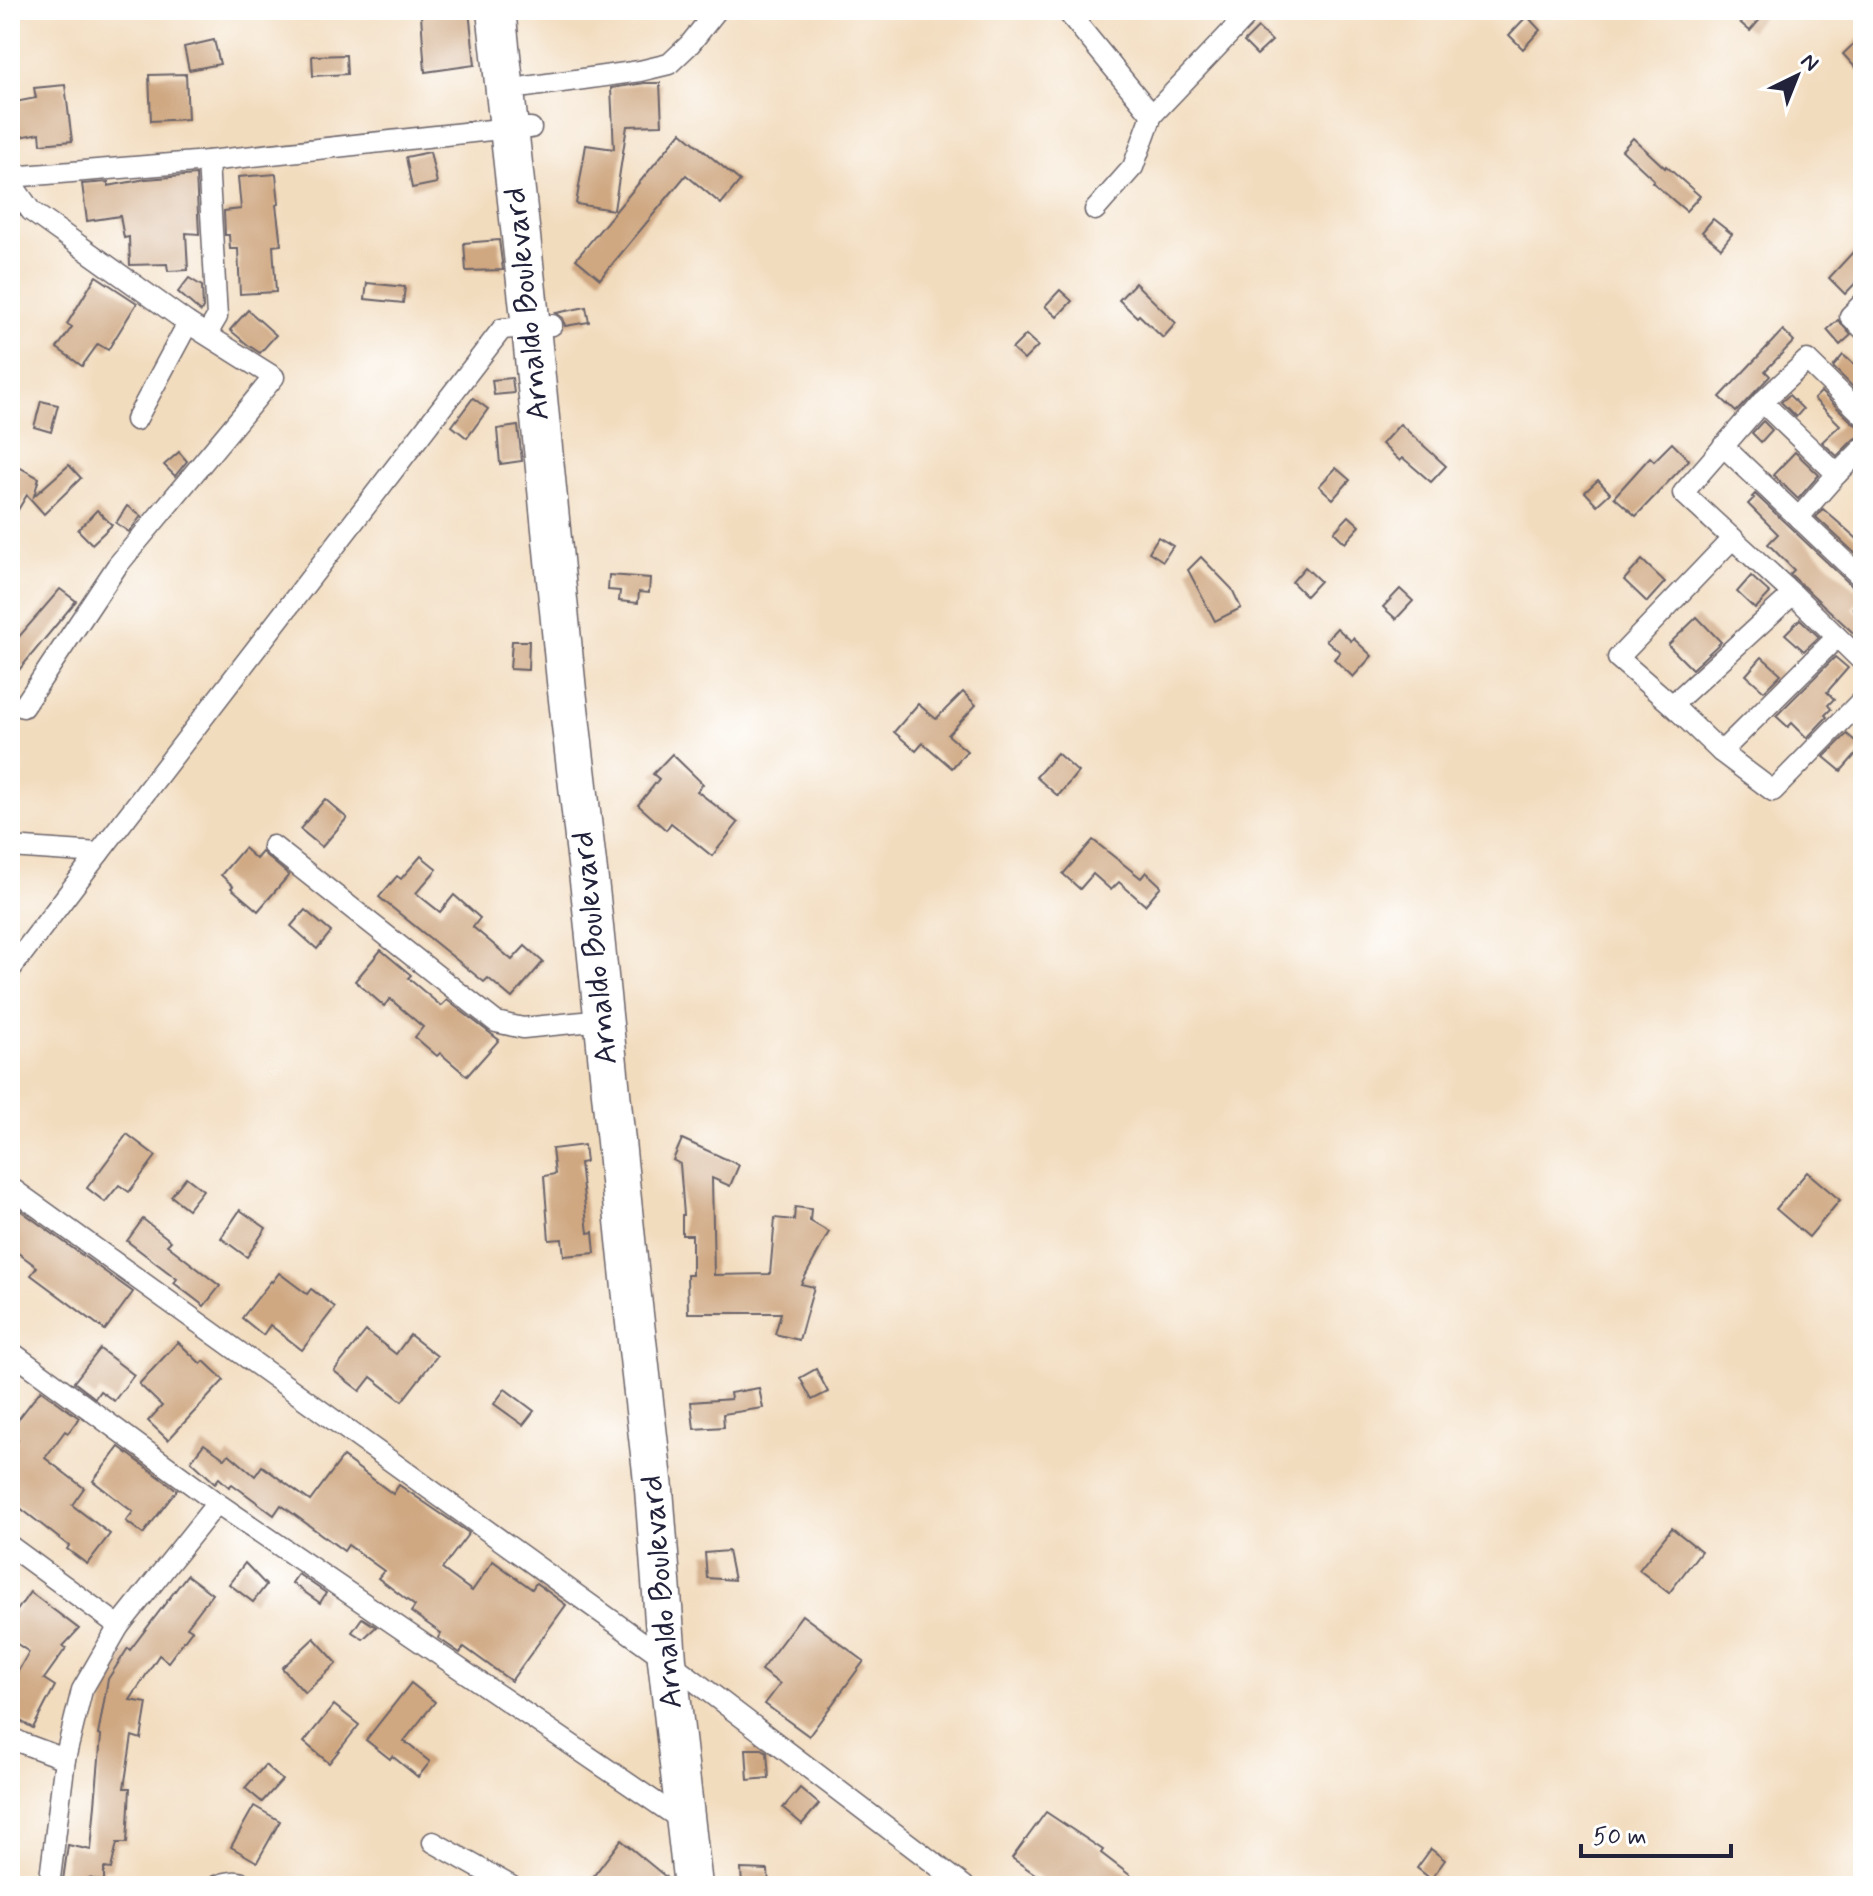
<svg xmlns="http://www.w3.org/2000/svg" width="1873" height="1896" font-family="Mynerve,sans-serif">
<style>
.building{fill:#cfa781}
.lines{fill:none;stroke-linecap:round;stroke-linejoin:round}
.street-casing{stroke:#6b6369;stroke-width:23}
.highway-casing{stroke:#6b6369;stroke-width:41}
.street{stroke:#fff;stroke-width:20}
.highway{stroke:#fff;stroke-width:38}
.labels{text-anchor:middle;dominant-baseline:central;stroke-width:8;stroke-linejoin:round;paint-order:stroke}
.street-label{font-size:32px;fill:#22223b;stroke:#fff}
</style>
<rect width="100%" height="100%" fill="#fff"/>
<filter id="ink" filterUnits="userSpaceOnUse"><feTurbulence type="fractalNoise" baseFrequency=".0125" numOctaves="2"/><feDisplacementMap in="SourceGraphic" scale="16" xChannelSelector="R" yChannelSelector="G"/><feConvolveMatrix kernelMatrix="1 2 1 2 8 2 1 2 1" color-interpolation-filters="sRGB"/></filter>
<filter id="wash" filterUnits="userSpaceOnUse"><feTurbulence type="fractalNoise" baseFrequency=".006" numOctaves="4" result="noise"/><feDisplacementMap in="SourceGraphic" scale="32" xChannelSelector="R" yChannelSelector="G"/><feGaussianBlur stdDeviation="1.8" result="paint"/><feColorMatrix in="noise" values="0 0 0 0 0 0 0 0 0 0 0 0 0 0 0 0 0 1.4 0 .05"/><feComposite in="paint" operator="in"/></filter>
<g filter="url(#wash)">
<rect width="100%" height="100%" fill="#f2dcbe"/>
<g id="blocks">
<g class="building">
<polygon points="1743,10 1768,10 1750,31 1735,18"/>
<polygon points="469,11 475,65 425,72 421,15"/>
<polygon points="1527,16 1540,30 1523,49 1509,35"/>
<polygon points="1258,28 1272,41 1257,55 1244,42"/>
<polygon points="1863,35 1863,76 1843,54"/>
<polygon points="214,40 220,64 189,70 184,47"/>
<polygon points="346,55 347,74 313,76 312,56"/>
<polygon points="186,74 188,119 151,121 149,75"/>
<polygon points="645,83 660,83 662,125 627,126 614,210 576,204 586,145 614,149 611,88"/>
<polygon points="65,85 72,141 41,144 40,133 10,139 10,103 36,98 34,88"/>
<polygon points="681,132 740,181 721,204 686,175 600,279 576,259"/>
<polygon points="1633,138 1665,168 1666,166 1700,196 1686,211 1652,182 1654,180 1622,150"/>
<polygon points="430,152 437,183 412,188 406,157"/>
<polygon points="276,174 279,204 276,205 281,245 273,246 276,292 240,294 238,249 230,249 229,235 225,235 224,211 241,209 238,177"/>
<polygon points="196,175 199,234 186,233 188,270 168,271 167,264 130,265 129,237 124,238 120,216 87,221 82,184 108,182 108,186 146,179"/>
<polygon points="1713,219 1732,234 1721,248 1702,232"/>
<polygon points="499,240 503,270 466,271 464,243"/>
<polygon points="1854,251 1863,260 1863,275 1845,294 1829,278"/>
<polygon points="96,276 137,303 108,350 98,344 82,366 57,348 72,327 67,324"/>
<polygon points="189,278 202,286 203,308 201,312 178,292"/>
<polygon points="367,283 405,287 403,303 365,299"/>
<polygon points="1135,283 1176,323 1163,338 1139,315 1137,317 1119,300"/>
<polygon points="1060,290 1072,301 1057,317 1045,306"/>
<polygon points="586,307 589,322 565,326 563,318 556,313"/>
<polygon points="248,310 276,335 260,353 248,345 230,330"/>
<polygon points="1838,320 1851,335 1840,345 1827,330"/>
<polygon points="1783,330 1794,341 1765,371 1770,376 1736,412 1720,397"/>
<polygon points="1026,335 1038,346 1024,360 1012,349"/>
<polygon points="1843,355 1860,369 1857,372 1863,377 1863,397 1833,367"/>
<polygon points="512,378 514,393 494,395 492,380"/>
<polygon points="1821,392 1854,424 1863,428 1863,435 1854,439 1837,456 1822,442 1840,425 1814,399"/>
<polygon points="1789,395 1803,409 1796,417 1781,402"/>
<polygon points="473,398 488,409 467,438 452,426"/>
<polygon points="41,401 58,405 51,432 34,427"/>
<polygon points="1763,421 1772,430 1761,442 1752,433"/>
<polygon points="1400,424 1446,466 1431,482 1403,458 1400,461 1382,444"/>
<polygon points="518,426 522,461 500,464 497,429"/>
<polygon points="1672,443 1689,460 1636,516 1614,497 1650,457 1654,461"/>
<polygon points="179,452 187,461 175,476 164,465"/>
<polygon points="1795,452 1819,475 1798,499 1773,475"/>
<polygon points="69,465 81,478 44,514 27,495 10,523 10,483 19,467 39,478 34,496"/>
<polygon points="1336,468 1350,480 1333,499 1319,486"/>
<polygon points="1598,480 1610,493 1597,505 1585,492"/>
<polygon points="1755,494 1854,588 1863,592 1863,598 1853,608 1863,617 1863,642 1790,574 1794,570 1768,544 1778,534 1748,504 1754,498 1752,497"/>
<polygon points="127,506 141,516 129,532 116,523"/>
<polygon points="1823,509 1863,544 1863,552 1859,557 1816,517"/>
<polygon points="97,510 112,525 92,544 78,530"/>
<polygon points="1349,516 1360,526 1345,543 1334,532"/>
<polygon points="1158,537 1173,546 1163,561 1149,552"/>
<polygon points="1201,557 1232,589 1241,608 1215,621 1188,570"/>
<polygon points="1642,560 1665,582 1647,602 1624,580"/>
<polygon points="1305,567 1320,581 1306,596 1292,582"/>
<polygon points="609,575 650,578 649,593 639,592 638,603 619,601 620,591 608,590"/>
<polygon points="1751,576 1770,593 1755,609 1737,592"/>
<polygon points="60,589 76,601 10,681 10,647"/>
<polygon points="1400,589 1413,601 1396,619 1383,607"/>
<polygon points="1697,617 1721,642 1692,669 1668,645"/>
<polygon points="1800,619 1819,637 1804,651 1785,634"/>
<polygon points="1337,628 1351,641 1353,638 1372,656 1353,677 1334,659 1340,652 1326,640"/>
<polygon points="512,641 529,641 528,670 510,669"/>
<polygon points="1762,657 1781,674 1764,691 1746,675"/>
<polygon points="1835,657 1848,668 1827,692 1834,699 1828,705 1831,709 1825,715 1827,717 1807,738 1792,723 1788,727 1776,716"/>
<polygon points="963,692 976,705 948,735 967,751 952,768 923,743 916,751 894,732 918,704 936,719"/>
<polygon points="1847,734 1862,747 1841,771 1824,757"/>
<polygon points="1057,753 1078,772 1058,796 1036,777"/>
<polygon points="672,754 703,784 697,791 738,823 712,856 671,823 666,830 638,805 659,779 653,774"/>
<polygon points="325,799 347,818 322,847 300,829"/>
<polygon points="1093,840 1141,878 1146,872 1161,886 1145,905 1119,882 1111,890 1093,874 1080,889 1063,874"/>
<polygon points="244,848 256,859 262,852 289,875 258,911 231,888 233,886 221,875"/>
<polygon points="421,856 437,869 416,893 440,912 454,895 480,918 473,927 512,960 525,946 543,962 512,998 488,978 484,982 379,897 397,876 401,879"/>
<polygon points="305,910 331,932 317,949 291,926"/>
<polygon points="381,950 411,975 408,978 441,1006 447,1000 499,1040 467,1076 440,1053 437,1056 415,1037 423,1027 390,999 384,1006 355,981"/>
<polygon points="127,1134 156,1156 129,1192 119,1185 105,1202 87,1188"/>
<polygon points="682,1139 739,1165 730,1186 712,1178 714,1275 770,1274 775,1218 794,1220 795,1207 811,1209 810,1221 829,1232 801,1284 814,1287 799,1340 775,1334 781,1313 688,1313 687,1275 692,1275 692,1235 682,1235 682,1215 684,1215 680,1164 673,1160"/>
<polygon points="584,1145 586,1162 580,1163 588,1233 593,1232 595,1253 564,1256 562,1239 549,1240 544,1176 555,1174 552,1149"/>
<polygon points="1807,1172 1840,1200 1809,1237 1776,1209"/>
<polygon points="186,1177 203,1190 188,1209 171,1196"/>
<polygon points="13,1205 133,1292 105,1330 31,1275 37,1267 10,1247 10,1209"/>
<polygon points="240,1210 266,1228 247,1257 221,1238"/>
<polygon points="143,1219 171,1241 167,1245 220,1286 204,1306 174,1283 177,1279 127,1241"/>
<polygon points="279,1273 307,1294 311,1289 335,1307 302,1350 270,1325 263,1335 242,1318 271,1281 272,1282"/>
<polygon points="366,1331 396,1354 410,1335 437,1356 402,1401 371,1377 360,1391 334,1371"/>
<polygon points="178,1342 201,1364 204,1361 224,1380 168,1440 148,1421 162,1406 139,1384"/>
<polygon points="100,1349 134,1375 114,1401 100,1391 95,1398 74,1382"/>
<polygon points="816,1369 828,1392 812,1400 800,1378"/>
<polygon points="759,1388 763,1408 723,1414 724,1427 694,1429 691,1402 731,1399 730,1393"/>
<polygon points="505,1389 534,1411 523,1425 494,1404"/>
<polygon points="41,1390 79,1418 68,1433 65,1431 45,1458 84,1488 72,1505 110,1534 87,1564 67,1549 69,1546 10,1500 10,1451 18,1440 10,1434 10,1430"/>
<polygon points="204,1444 225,1459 229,1454 255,1476 262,1466 310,1501 343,1457 393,1494 399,1485 469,1533 442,1569 472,1591 493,1561 532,1589 536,1583 566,1605 511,1681 464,1647 460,1653 438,1638 441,1633 411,1612 415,1606 378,1578 384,1571 348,1545 344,1551 281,1505 274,1515 232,1484 229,1487 219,1478 215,1483 191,1461"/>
<polygon points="119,1447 177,1490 143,1534 126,1521 133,1512 93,1481"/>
<polygon points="1672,1528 1701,1551 1669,1593 1639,1570"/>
<polygon points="728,1551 734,1580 707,1578 705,1553"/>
<polygon points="245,1563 266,1585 253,1602 229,1584"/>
<polygon points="298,1574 326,1593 320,1603 292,1583"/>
<polygon points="187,1575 212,1594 187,1627 192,1630 168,1662 159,1655 130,1700 147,1703 141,1739 132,1736 124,1788 130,1788 127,1843 117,1843 111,1869 104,1868 104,1882 89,1878 86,1886 79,1886 63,1880 68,1845 91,1850 101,1736 98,1735 108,1679 128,1648 130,1650"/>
<polygon points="30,1592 79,1629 63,1646 66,1648 44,1679 55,1686 33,1728 10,1715 10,1685 29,1652 10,1639 10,1609 16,1612"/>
<polygon points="802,1615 864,1661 809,1736 765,1704 780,1684 761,1670"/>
<polygon points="362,1618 376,1627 363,1639 352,1632"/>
<polygon points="314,1638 337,1663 305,1693 282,1668"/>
<polygon points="411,1683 435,1702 404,1741 430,1762 418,1777 392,1756 390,1759 366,1740"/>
<polygon points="334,1705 359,1725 329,1763 304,1742"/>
<polygon points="746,1749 762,1749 767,1752 769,1778 748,1780"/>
<polygon points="265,1765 282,1780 262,1802 245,1788"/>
<polygon points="800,1788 819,1804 802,1824 783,1808"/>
<polygon points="254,1806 280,1821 257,1862 231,1847"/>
<polygon points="1046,1812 1103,1850 1101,1853 1144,1886 1052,1886 1012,1858"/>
<polygon points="621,1840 666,1877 658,1886 586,1886"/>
<polygon points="1431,1849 1445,1860 1431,1879 1417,1868"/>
<polygon points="741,1869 768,1870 769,1886 742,1886"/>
</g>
</g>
</g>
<g filter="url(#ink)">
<use href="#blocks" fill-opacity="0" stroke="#6b6369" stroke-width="2"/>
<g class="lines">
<defs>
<g id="street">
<polyline points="1066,10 1152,115 1252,10"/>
<polyline points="526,87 640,71 669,64 690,44 717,10"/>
<polyline points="10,177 208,161 509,128 531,128"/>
<polyline points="10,181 31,211 188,323 274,377 117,566 23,707"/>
<polyline points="1095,210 1133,167 1152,115"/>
<polyline points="1863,303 1850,316 1863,329"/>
<polyline points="207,334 217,317 208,161"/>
<polyline points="1762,402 1837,474"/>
<polyline points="1863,415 1807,360 1762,402 1683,493 1793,594 1863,662"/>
<polyline points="136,420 188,323"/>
<polyline points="1723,446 1863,579"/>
<polyline points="1799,517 1837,474 1863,448"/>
<polyline points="1733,538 1618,658 1672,705 1721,752 1773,791 1863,699"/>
<polyline points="1672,705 1793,594"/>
<polyline points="1721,752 1837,637"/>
<polyline points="273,846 496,1022 523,1028 603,1020"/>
<polyline points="10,847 99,853 502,329 552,325"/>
<polyline points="10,970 99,853"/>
<polyline points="10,1187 667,1660 964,1886"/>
<polyline points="10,1351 217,1503 686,1823"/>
<polyline points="10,1546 119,1626"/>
<polyline points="10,1737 22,1743 65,1759"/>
<polyline points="433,1842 511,1886"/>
<polyline points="49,1886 65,1759 82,1690 119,1626 217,1503"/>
<path d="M217,1886c10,-5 22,-6 32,0"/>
</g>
<polyline id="highway" points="496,10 531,327 567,691 591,898 631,1288 654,1489 667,1660 693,1886"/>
</defs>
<use href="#street" class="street-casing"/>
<use href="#highway" class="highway-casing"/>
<use href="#street" class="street"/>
<use href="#highway" class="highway"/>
</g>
</g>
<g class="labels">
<g class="street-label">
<text transform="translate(527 304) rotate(-96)">Arnaldo Boulevard</text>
<text transform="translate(595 948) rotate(-96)">Arnaldo Boulevard</text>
<text transform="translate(662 1592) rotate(-95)">Arnaldo Boulevard</text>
</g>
</g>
<rect width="1873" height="1896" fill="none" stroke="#fff" stroke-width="40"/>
<g transform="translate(1797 76) rotate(43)" stroke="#ffffff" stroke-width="6" paint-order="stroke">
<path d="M0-6L14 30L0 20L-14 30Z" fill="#22223b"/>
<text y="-12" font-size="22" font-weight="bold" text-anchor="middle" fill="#22223b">N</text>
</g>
<path d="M1581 1844v12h150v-12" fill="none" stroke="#22223b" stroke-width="4"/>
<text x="1593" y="1844" font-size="24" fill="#22223b" stroke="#ffffff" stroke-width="6" paint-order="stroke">50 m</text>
</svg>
